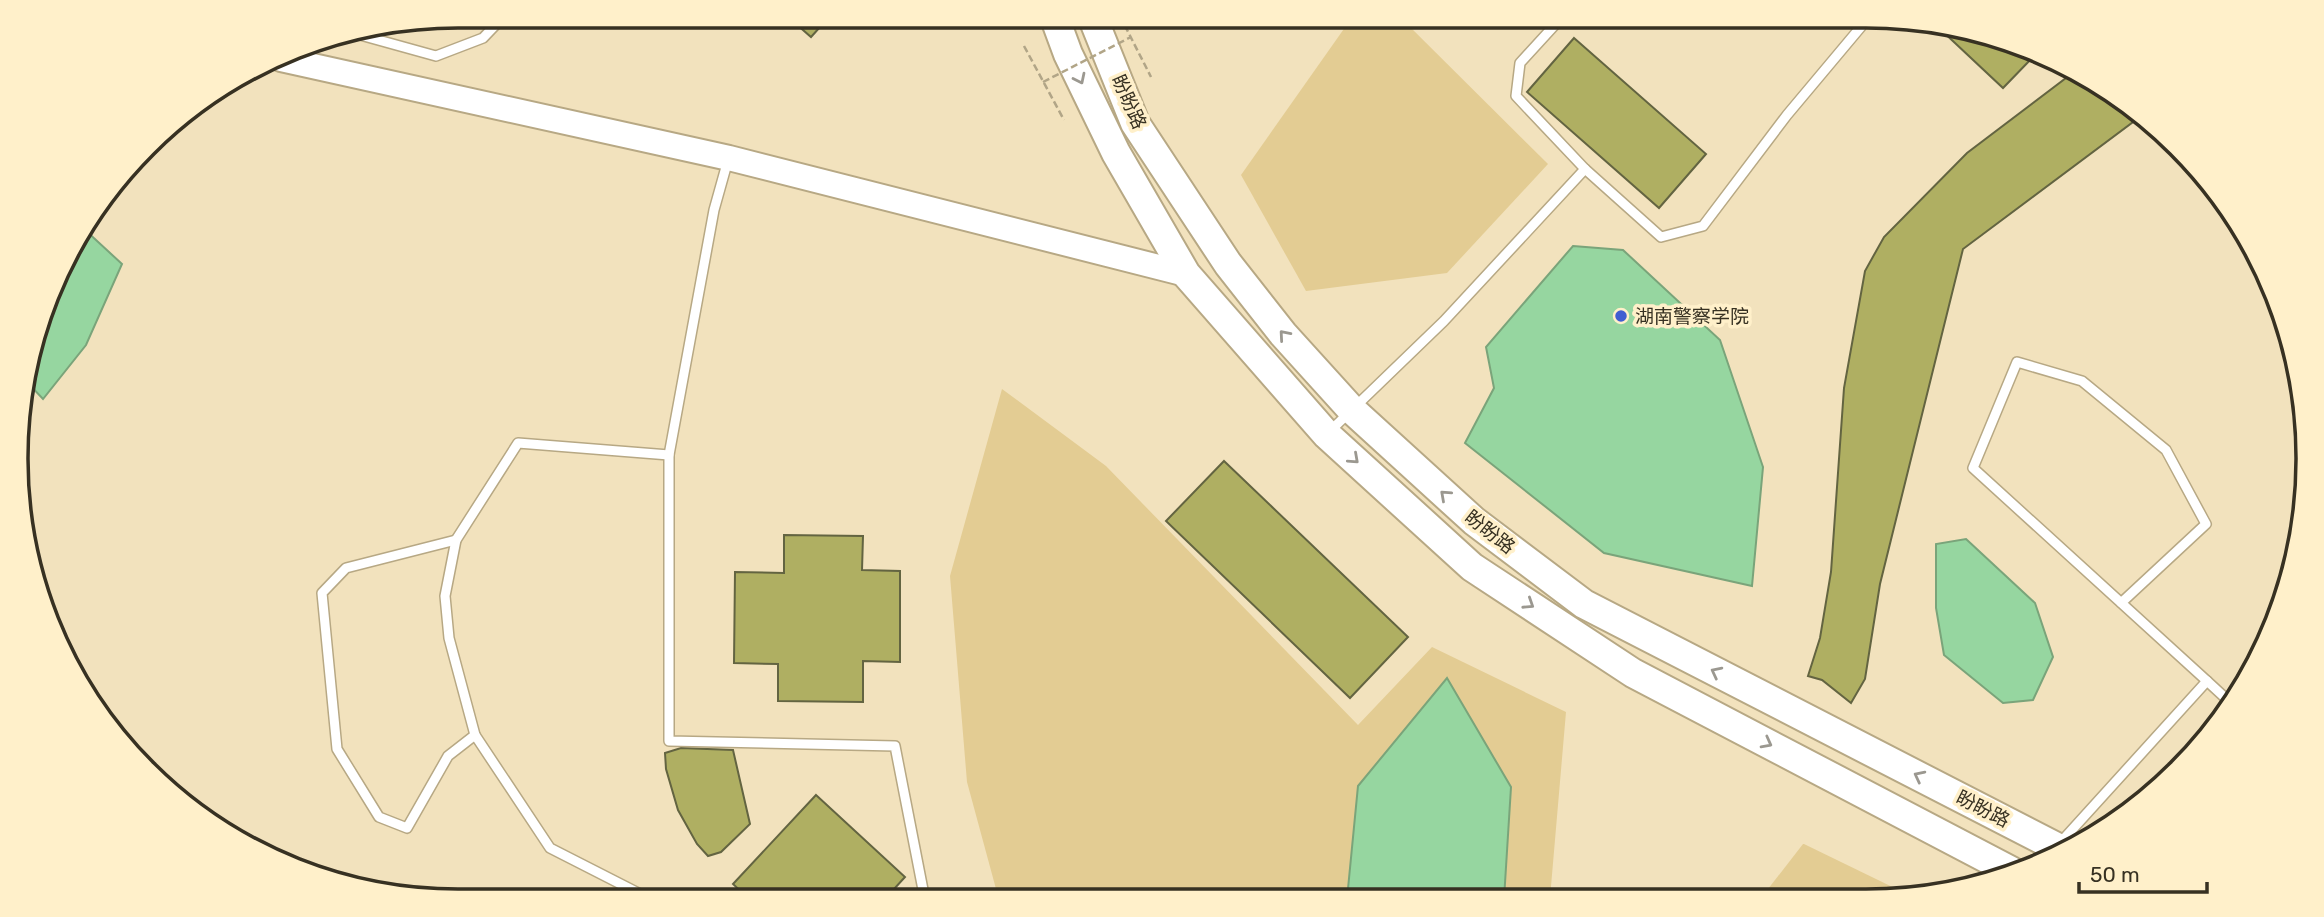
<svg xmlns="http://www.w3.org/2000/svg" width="2324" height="917" font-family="Rubik,'Noto Sans SC',sans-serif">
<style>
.green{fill:#e3cc93}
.water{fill:#96d6a0;stroke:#7aa47a;stroke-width:2}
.building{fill:#afaf62;stroke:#636441;stroke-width:2}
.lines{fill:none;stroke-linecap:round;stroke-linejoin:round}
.lane-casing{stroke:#b7a884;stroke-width:12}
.secondary-casing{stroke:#b7a884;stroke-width:28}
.primary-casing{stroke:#b7a884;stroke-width:32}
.path{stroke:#b1a587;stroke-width:2.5;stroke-dasharray:7 3.5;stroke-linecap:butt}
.lane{stroke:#fff;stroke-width:9}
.secondary{stroke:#fff;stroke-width:24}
.primary{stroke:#fff;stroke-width:28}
.path-bridge{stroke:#b1a587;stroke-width:2.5;stroke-dasharray:7 3.5;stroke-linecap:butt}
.oneway{stroke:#9b9890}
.poi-dot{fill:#405ed1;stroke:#fff0ca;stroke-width:2.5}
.labels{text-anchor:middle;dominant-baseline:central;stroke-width:7;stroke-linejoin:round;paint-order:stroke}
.street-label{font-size:19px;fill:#373122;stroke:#fff0ca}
.poi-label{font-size:19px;fill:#373122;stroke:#fff0ca;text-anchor:start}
.rim{fill:none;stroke:#373122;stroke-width:3.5}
</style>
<rect width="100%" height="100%" fill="#f2e2bd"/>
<g class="green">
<polygon points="1353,16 1399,16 1548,164 1447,273 1306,291 1241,175"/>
<polygon points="1002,389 1106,466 1358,725 1432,647 1566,712 1550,898 999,900 967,782 950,576"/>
<polygon points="1803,844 1804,844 1913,897 1761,898"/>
</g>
<g class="water">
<polygon points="83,228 122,264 86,345 43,399 26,381 75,237"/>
<polygon points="1573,246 1623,250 1720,340 1763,467 1752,586 1604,553 1465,443 1494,388 1486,347"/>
<polygon points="1966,539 2035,603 2053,657 2033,700 2003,703 1944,655 1936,608 1936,544"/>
<polygon points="1447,678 1511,787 1504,899 1347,899 1358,786"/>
</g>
<g class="building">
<polygon points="787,16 830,16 811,37"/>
<polygon points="1939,28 2007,39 2035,55 2003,88"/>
<polygon points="1574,38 1706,154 1659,208 1527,92"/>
<polygon points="2070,75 2141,116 1963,249 1880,584 1865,679 1851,703 1822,680 1808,676 1820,638 1831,572 1844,388 1865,271 1884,237 1967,153"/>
<polygon points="1224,461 1408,637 1350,698 1166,521"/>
<polygon points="784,535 863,536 862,570 900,571 900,662 863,661 863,702 778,701 778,664 734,663 735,572 784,573"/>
<polygon points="681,748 733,750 750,824 721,852 708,856 697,844 678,810 666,769 665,753"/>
<polygon points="816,795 905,877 884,900 750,900 733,884"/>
</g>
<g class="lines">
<defs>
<g id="lane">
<polyline points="1563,16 1520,63 1516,96 1585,169 1661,237 1703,226 1787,115 1870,16"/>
<polyline points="353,33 436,56 483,38 504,16"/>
<polyline points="728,160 714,210 669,455 669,741 895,746 925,900"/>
<polyline points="1328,433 1444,321 1585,169"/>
<polyline points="456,540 346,568 322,593 337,749 379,817 407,828 448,756 475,735"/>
<polyline points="2121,603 2206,524 2166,450 2082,381 2017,362 1973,468 2207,681 2233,705"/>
<polyline points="2060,843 2207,681"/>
<polyline points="654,901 550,848 475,735 449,638 445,596 456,540 518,443 669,455"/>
</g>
<polyline id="secondary" points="281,59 729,158 1186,274"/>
<g id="primary">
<polyline points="1054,16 1068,54 1116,153 1186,274 1327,435 1472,567 1633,673 2011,871"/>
<polyline points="1092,16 1135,123 1228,264 1283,334 1351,409 1474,521 1584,604 2066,852"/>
</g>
</defs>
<use href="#lane" class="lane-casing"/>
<use href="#secondary" class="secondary-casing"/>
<use href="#primary" class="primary-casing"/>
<g class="path">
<polyline points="1120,16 1151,77"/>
<polyline points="1024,46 1064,120"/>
</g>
<use href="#lane" class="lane"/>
<use href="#secondary" class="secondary"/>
<use href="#primary" class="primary"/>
<polyline class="path-bridge" points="1043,82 1131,37"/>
</g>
<defs><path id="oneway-chevron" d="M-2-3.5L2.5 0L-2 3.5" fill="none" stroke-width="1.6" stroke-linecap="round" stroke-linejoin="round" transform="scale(1.75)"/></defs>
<g class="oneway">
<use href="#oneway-chevron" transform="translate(1080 79) rotate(64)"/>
<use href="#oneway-chevron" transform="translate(1284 335) rotate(-131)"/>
<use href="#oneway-chevron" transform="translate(1354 459) rotate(42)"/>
<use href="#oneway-chevron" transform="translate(1445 495) rotate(-138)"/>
<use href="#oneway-chevron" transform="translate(1529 604) rotate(33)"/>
<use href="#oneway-chevron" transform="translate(1716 672) rotate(-153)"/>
<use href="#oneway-chevron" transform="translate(1767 743) rotate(28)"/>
<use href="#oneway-chevron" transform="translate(1919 776) rotate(-153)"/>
</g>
<circle class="poi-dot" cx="1621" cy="316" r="7"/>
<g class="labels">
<g class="street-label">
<text transform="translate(1129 102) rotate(66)">盼盼路</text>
<text transform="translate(1490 532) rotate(38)">盼盼路</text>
<text transform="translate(1983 809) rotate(27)">盼盼路</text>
</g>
<g class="poi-label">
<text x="1635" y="316">湖南警察学院</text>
</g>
</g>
<path d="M0 0H2324V917H0ZM458 28H1866A430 430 0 0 1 2296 458V459A430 430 0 0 1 1866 889H458A430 430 0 0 1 28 459V458A430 430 0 0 1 458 28Z" fill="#fff0ca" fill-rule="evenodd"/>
<path class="rim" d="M458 28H1866A430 430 0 0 1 2296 458V459A430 430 0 0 1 1866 889H458A430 430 0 0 1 28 459V458A430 430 0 0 1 458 28Z"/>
<path d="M2079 882v10h128v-10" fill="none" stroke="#373122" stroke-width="3.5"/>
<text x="2090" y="882" font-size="21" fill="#373122" stroke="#fff0ca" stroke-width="5" paint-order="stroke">50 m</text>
</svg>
